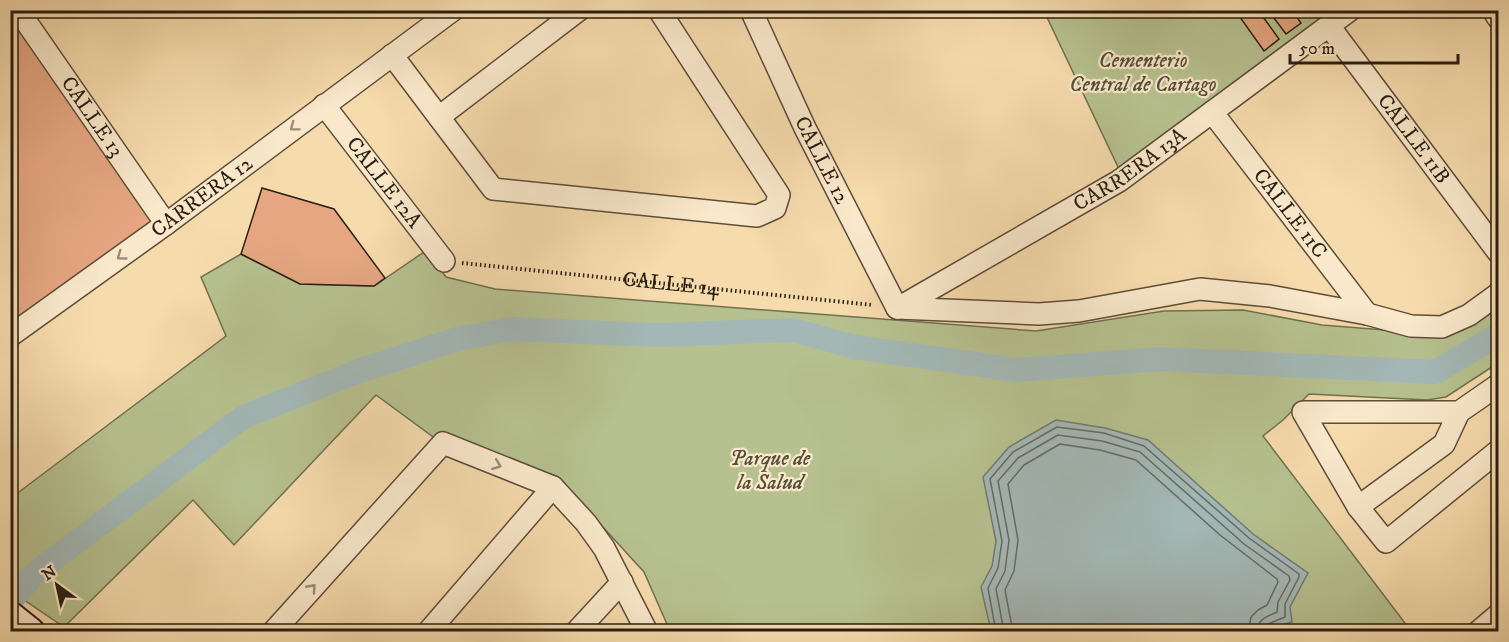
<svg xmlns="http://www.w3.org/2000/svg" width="1509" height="642" font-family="'IM FELL DW Pica',serif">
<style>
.green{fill:#b6c18f;stroke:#6f7050;stroke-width:1.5}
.water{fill:#a3b8b6;stroke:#727a74;stroke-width:1.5}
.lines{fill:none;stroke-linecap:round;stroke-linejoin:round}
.shore{stroke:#666b64;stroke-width:1.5}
.canal{stroke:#a3b8b6;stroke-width:24}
.building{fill:#e5a681;stroke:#281e12;stroke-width:1.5}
.street-casing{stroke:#5c4d39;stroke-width:24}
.secondary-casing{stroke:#281e12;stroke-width:32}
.path{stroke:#281e12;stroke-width:4;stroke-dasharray:1.5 3;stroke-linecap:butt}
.street{stroke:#f9e8ca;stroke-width:21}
.secondary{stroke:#f9e8ca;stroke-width:28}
.oneway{stroke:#9b8d77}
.labels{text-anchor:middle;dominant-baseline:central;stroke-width:4.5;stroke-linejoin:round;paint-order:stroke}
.park-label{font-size:21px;font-style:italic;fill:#534f38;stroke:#f9e8ca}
.street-label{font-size:21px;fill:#281e12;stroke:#f9e8ca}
</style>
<rect width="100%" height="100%" fill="#f6dbad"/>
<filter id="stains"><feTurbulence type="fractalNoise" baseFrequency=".00333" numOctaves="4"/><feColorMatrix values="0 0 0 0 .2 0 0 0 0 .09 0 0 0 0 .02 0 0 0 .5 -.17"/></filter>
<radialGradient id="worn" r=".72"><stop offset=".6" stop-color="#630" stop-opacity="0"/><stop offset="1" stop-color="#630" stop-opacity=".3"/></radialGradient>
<g class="green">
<polygon points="1044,11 1334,11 1119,169"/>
<polygon points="427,250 446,277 495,289 1036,331 1164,311 1243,310 1322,325 1435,334 1498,301 1498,363 1446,397 1427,400 1309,394 1283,420 1263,436 1411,631 670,631 644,572 559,479 436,439 376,395 234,545 193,500 64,627 11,591 11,498 226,336 201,277 241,254 300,284 374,286"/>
</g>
<polygon class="water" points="1056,420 1105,428 1148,440 1253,534 1308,573 1290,607 1292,622 1271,628 1270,632 991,631 981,587 992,566 996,541 983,477 1009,447"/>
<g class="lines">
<g class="shore">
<polyline points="996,632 988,588 998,568 1002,541 990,479 1013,452 1057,427 1104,433 1144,446 1249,538 1299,574 1299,577 1285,604 1285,617 1268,624 1265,632"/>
<path d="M1004,632l-8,-43 9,-18 4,-31 -11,-59 20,-23 40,-23 44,6 38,11 104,92 45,32 1,4 -12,22 -1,10c-10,5 -19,6 -20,20"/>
<polyline points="1013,632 1005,590 1014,571 1018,540 1008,484 1024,465 1060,444 1100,450 1136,460 1220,535 1277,579 1278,582 1267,605 1258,610 1251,617 1248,632"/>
</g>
<polyline class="canal" points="10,602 35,573 243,417 356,372 457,339 512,329 657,335 792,330 855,347 1017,370 1161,359 1435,372 1498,335"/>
</g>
<g class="building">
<polygon points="10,10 166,224 10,336"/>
<polygon points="1241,10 1258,10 1279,39 1264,51 1237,13"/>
<polygon points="1268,10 1292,10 1301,23 1286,34"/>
<polygon points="262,188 334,209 385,278 374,286 300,284 241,254"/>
</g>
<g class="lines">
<defs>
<g id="street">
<path id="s2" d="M18,10l148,214"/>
<path id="s3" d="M751,10l54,118 92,180"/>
<polyline points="1493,10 1498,18"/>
<path id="s4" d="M1329,26l169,226"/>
<polyline points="392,55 493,189 757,216 775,208 779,195 659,10"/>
<path id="s5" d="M324,105l120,156"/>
<path id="s6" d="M1212,112l155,202"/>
<polyline points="439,117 579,10"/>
<polyline points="897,308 1039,314 1079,311 1200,289 1270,296 1367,314 1411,326 1442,327 1469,315 1498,294"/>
<path id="s7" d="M898,308l221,-127 231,-171"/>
<path id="s8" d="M10,336l156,-112 287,-214"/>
<polyline points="1498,385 1459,412 1303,412 1358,507 1386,542 1498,451"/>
<polyline points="1358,507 1444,444 1459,412"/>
<polyline points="273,632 443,443 553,487 586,523 604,548 647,632"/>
<polyline points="428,632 553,487"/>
<polyline points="576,632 622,582"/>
<polyline points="1478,632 1498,615"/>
</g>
<polyline id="secondary" points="10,616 30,632"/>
</defs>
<use href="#street" class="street-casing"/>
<use href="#secondary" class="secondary-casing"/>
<path class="path" id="s1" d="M462,263l411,42"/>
<use href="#street" class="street"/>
<use href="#secondary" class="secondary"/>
</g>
<defs><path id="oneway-chevron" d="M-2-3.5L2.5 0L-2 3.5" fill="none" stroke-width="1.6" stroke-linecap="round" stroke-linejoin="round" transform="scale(1.5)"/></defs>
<g class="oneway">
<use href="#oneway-chevron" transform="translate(294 127) rotate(143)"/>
<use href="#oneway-chevron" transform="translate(121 256) rotate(144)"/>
<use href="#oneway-chevron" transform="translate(497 465) rotate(21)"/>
<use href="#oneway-chevron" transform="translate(312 588) rotate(-48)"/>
</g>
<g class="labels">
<g class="park-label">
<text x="1143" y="61">Cementerio<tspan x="1143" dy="24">Central de Cartago</tspan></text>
<text x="770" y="459">Parque de<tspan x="770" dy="24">la Salud</tspan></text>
</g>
<g class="street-label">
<text stroke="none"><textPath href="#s2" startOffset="130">CALLE 13</textPath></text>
<text stroke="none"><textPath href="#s4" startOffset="141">CALLE 11B</textPath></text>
<text stroke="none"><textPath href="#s3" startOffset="166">CALLE 12</textPath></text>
<text stroke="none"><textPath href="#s7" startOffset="270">CARRERA 13A</textPath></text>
<text stroke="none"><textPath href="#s5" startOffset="98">CALLE 12A</textPath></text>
<text stroke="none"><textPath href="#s8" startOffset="237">CARRERA 12</textPath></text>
<text stroke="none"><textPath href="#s6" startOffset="128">CALLE 11C</textPath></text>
<text stroke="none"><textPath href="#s1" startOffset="210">CALLE 14</textPath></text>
</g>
</g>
<rect width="1509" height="642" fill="none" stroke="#f6dbad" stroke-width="36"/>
<rect x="12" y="12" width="1485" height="618" fill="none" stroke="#281e12" stroke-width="3"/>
<rect x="18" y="18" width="1473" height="606" fill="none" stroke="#281e12" stroke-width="1.5"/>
<g transform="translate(57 585) rotate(327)" stroke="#f9e8ca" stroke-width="4.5" paint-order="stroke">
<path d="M0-4.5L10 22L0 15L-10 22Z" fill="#281e12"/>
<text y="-9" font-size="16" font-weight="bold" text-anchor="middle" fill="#281e12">N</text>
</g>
<path d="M1290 54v9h168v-9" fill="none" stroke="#281e12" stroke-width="3"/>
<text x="1299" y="54" font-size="18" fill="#281e12" stroke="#f9e8ca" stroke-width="4.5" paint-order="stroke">50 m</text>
<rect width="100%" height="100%" filter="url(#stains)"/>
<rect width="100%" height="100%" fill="url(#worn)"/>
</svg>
